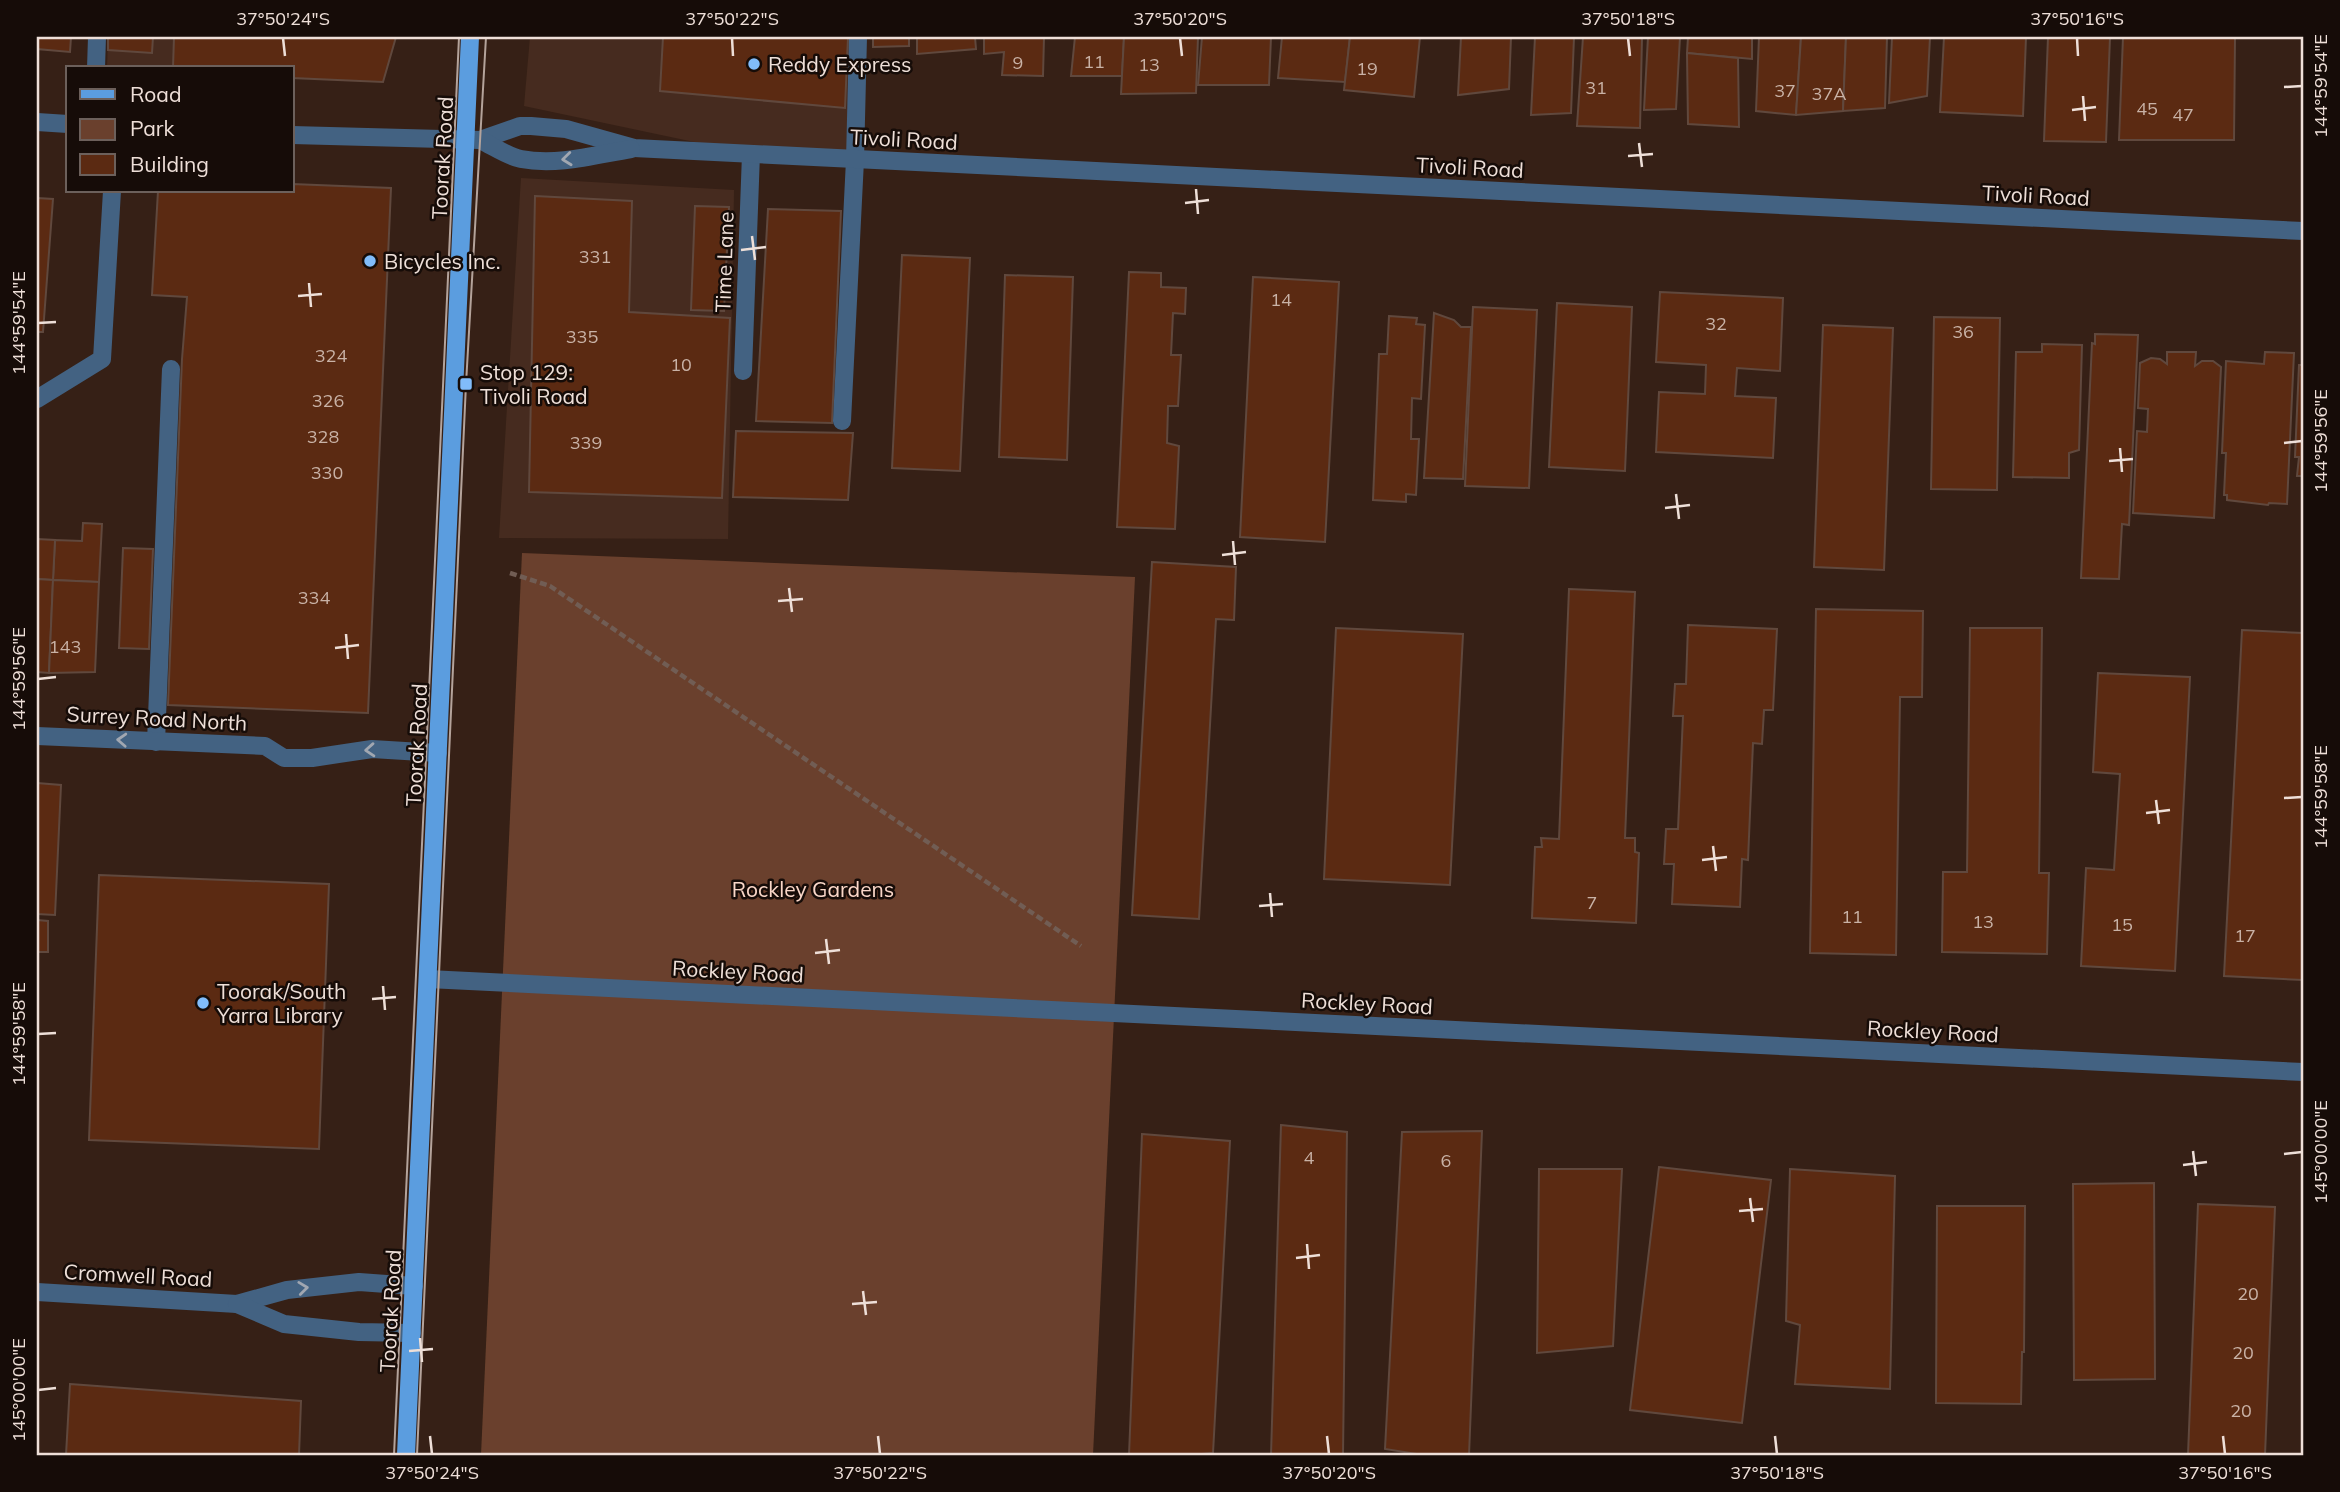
<svg xmlns="http://www.w3.org/2000/svg" width="2340" height="1492" font-family="Mulish,sans-serif">
<style>
.built{fill:#462b1f}
.green{fill:#6a402d}
.building{fill:#5b2a12;stroke:#60483d;stroke-width:2}
.lines{fill:none;stroke-linecap:round;stroke-linejoin:round}
.path{stroke:#715d54;stroke-width:4.5;stroke-dasharray:7 3.5;stroke-linecap:butt}
.service{stroke:#436282;stroke-width:18}
.minor{stroke:#436282;stroke-width:18}
.tertiary{stroke:#436282;stroke-width:18}
.primary{stroke:#5b9ddf;stroke-width:18}
.tram{stroke:#b4a39b;stroke-width:2}
.oneway{stroke:#a1a7b1}
.ticks{fill:none;stroke:#eedfd8;stroke-width:2.5}
.poi-dot{fill:#81bcfa;stroke:#160c08;stroke-width:2.5}
.labels{text-anchor:middle;dominant-baseline:central;stroke-width:5;stroke-linejoin:round;paint-order:stroke}
.number-label{font-size:18px;fill:#c9b2a6}
.poi-label{font-size:21px;fill:#eedfd8;stroke:#160c08;text-anchor:start}
.street-label{font-size:21px;fill:#eedfd8;stroke:#160c08}
.park-label{font-size:21px;fill:#fad7c8;stroke:#160c08}
.neatline{fill:none;stroke:#eedfd8;stroke-width:2.5}
.ticks-label{font-size:18px;text-anchor:middle;fill:#eedfd8}
</style>
<rect width="100%" height="100%" fill="#362016"/>
<g class="built">
<polygon points="108,37 396,37 383,82 292,68 107,68"/>
<polygon points="530,37 858,37 855,160 751,154 524,106"/>
<polygon points="521,178 734,190 728,539 499,538"/>
</g>
<polygon class="green" points="522,553 1135,577 1093,1455 481,1455"/>
<g class="building">
<polygon points="37,37 71,37 70,52 37,49"/>
<polygon points="108,37 153,37 152,53 108,50"/>
<polygon points="174,37 396,37 383,82 292,78 292,68 173,68"/>
<polygon points="663,37 848,37 845,108 660,91"/>
<polygon points="873,37 909,37 909,46 873,47"/>
<polygon points="917,37 975,37 976,49 917,54"/>
<polygon points="984,37 1044,37 1043,76 1002,75 1004,52 984,54"/>
<polygon points="1075,37 1124,37 1122,76 1071,76"/>
<polygon points="1124,37 1198,37 1196,93 1121,94"/>
<polygon points="1202,37 1271,37 1269,85 1198,85"/>
<polygon points="1282,37 1350,37 1345,82 1278,78"/>
<polygon points="1350,37 1420,37 1414,97 1344,90"/>
<polygon points="1461,37 1511,37 1509,89 1458,95"/>
<polygon points="1535,37 1574,37 1571,113 1531,115"/>
<polygon points="1583,37 1642,37 1640,128 1577,126"/>
<polygon points="1648,37 1680,37 1676,109 1644,110"/>
<polygon points="1688,37 1752,37 1752,59 1687,53"/>
<polygon points="1759,37 1801,37 1796,115 1756,111"/>
<polygon points="1801,37 1846,37 1843,111 1796,115"/>
<polygon points="1846,37 1887,37 1885,108 1843,111"/>
<polygon points="1892,37 1930,37 1927,96 1889,103"/>
<polygon points="1944,37 2026,37 2023,116 1940,112"/>
<polygon points="2048,37 2110,37 2106,142 2044,141"/>
<polygon points="2123,37 2235,37 2234,140 2119,140"/>
<polygon points="1687,53 1738,58 1739,127 1688,124"/>
<polygon points="292,184 391,188 368,713 168,705 182,359 187,297 152,295 158,191 292,191"/>
<polygon points="535,196 632,201 629,312 730,318 722,498 529,492"/>
<polygon points="37,198 53,199 43,332 37,332"/>
<polygon points="695,206 729,207 724,311 691,310"/>
<polygon points="768,209 841,211 832,423 756,421"/>
<polygon points="902,255 970,258 960,471 892,468"/>
<polygon points="1129,272 1161,273 1161,287 1186,288 1185,314 1173,313 1171,355 1181,355 1178,406 1168,406 1167,443 1179,446 1175,529 1117,527"/>
<polygon points="1005,275 1073,277 1067,460 999,457"/>
<polygon points="1253,277 1339,282 1325,542 1240,537"/>
<polygon points="1660,292 1783,298 1780,371 1737,368 1735,396 1776,398 1773,458 1656,452 1659,392 1705,394 1706,365 1656,362"/>
<polygon points="1557,303 1632,307 1625,471 1549,467"/>
<polygon points="1473,307 1537,310 1529,488 1465,486"/>
<polygon points="1434,313 1454,320 1461,327 1471,327 1463,479 1424,478"/>
<polygon points="1389,316 1417,318 1416,324 1425,325 1421,399 1412,398 1411,439 1419,439 1416,495 1406,494 1406,502 1373,500 1379,354 1387,354"/>
<polygon points="1934,317 2000,318 1997,490 1931,489"/>
<polygon points="1823,325 1893,328 1884,570 1814,567"/>
<polygon points="2095,334 2138,335 2129,525 2122,524 2119,579 2081,578 2092,343 2095,344"/>
<polygon points="2042,344 2082,345 2079,450 2069,453 2069,478 2013,477 2016,352 2042,352"/>
<polygon points="2167,352 2196,352 2195,366 2202,361 2213,361 2221,367 2214,518 2133,513 2137,431 2147,432 2148,409 2138,408 2140,363 2151,358 2160,359 2167,364"/>
<polygon points="2265,352 2294,353 2287,504 2269,503 2268,505 2227,500 2227,495 2224,495 2226,453 2222,453 2226,361 2264,364"/>
<polygon points="2299,365 2303,365 2303,476 2297,476 2299,457 2295,457"/>
<polygon points="736,431 853,433 848,500 733,497"/>
<polygon points="83,523 102,524 99,582 53,580 55,540 82,541"/>
<polygon points="37,539 55,540 53,580 37,579"/>
<polygon points="123,548 153,549 149,649 119,648"/>
<polygon points="1152,562 1236,567 1234,620 1216,619 1199,919 1132,915"/>
<polygon points="37,579 53,580 49,673 37,672"/>
<polygon points="53,580 99,582 95,672 49,673"/>
<polygon points="1569,589 1635,592 1625,838 1635,838 1635,852 1639,853 1636,923 1532,918 1535,847 1542,847 1541,838 1559,839"/>
<polygon points="1816,609 1923,611 1922,697 1900,697 1896,955 1810,953"/>
<polygon points="1688,625 1777,629 1773,710 1764,710 1762,744 1753,743 1748,860 1742,859 1740,907 1672,904 1674,864 1664,864 1666,829 1678,829 1683,716 1673,716 1675,684 1686,684"/>
<polygon points="1336,628 1463,634 1450,885 1324,879"/>
<polygon points="1970,628 2042,628 2039,873 2049,873 2047,954 1942,952 1943,872 1967,872"/>
<polygon points="2242,630 2303,633 2303,980 2224,976"/>
<polygon points="2098,673 2190,677 2175,971 2081,966 2086,868 2114,870 2120,774 2093,772"/>
<polygon points="37,783 61,785 55,915 37,914"/>
<polygon points="99,875 329,884 319,1149 89,1140"/>
<polygon points="37,920 48,921 48,952 37,952"/>
<polygon points="1281,1125 1347,1132 1343,1455 1271,1455"/>
<polygon points="1482,1131 1469,1455 1423,1455 1385,1449 1402,1132"/>
<polygon points="1142,1134 1230,1141 1213,1453 1190,1455 1129,1455"/>
<polygon points="1659,1167 1771,1180 1742,1423 1630,1410"/>
<polygon points="1539,1169 1622,1169 1613,1346 1537,1353"/>
<polygon points="1790,1169 1895,1176 1890,1389 1795,1384 1800,1325 1786,1321"/>
<polygon points="2154,1183 2155,1379 2074,1380 2073,1184"/>
<polygon points="2198,1204 2275,1207 2265,1455 2188,1455"/>
<polygon points="1937,1206 2025,1206 2024,1352 2022,1352 2021,1404 1936,1403"/>
<polygon points="70,1384 301,1401 299,1455 66,1455"/>
</g>
<g class="lines">
<polyline class="path" points="510,573 550,586 1081,946"/>
<g class="service">
<polyline points="96,68 97,37"/>
<polyline points="743,371 751,154"/>
<polyline points="37,399 102,359 112,191"/>
<polyline points="842,421 855,160 858,37"/>
<polyline points="156,742 171,369"/>
</g>
<g class="minor">
<polyline points="37,122 68,124"/>
<polyline points="292,135 480,140 520,126 531,126 566,129 634,148 2303,231"/>
<path d="M480,140c13,6 27,16 41,19 36,7 74,-4 110,-10"/>
<polyline points="37,736 265,746 284,758 312,758 372,749 438,753"/>
<polyline points="428,979 2303,1072"/>
</g>
<g class="tertiary">
<polyline points="37,1292 237,1304 287,1290 359,1282 414,1286"/>
<polyline points="237,1304 284,1324 359,1332 412,1333"/>
</g>
<polyline class="primary" points="406,1455 470,37"/>
<g class="tram">
<polyline points="394,1455 459,37"/>
<polyline points="417,1455 466,384 486,37"/>
</g>
</g>
<defs><path id="oneway-chevron" d="M-2-3.5L2.5 0L-2 3.5" fill="none" stroke-width="1.6" stroke-linecap="round" stroke-linejoin="round" transform="scale(1.75)"/></defs>
<g class="oneway">
<use href="#oneway-chevron" transform="translate(567 159) rotate(174)"/>
<use href="#oneway-chevron" transform="translate(122 740) rotate(-177)"/>
<use href="#oneway-chevron" transform="translate(370 750) rotate(176)"/>
<use href="#oneway-chevron" transform="translate(303 1288) rotate(-7)"/>
</g>
<path class="ticks" d="M283,38l2,18M732,38l1,18M1180,38l2,18M1628,38l2,18M2077,38l1,18M2284,87l18,-1M2083,96l2,25M2072,110l24,-3M1639,143l3,24M1628,156l25,-2M1196,189l2,25M1185,203l24,-3M752,236l3,24M741,250l25,-3M309,283l2,24M298,296l24,-2M38,323l18,-1M2284,443l18,-2M2120,448l2,24M2109,461l24,-2M1676,494l3,25M1665,508l25,-3M1233,541l2,24M1222,555l24,-3M789,588l3,24M778,601l25,-2M346,634l2,25M335,648l24,-3M38,679l18,-2M2284,798l18,-1M2156,800l3,24M2146,813l24,-3M1713,846l3,25M1702,860l25,-3M1270,893l2,24M1259,906l24,-2M826,939l3,25M815,953l25,-3M383,986l2,24M372,999l24,-2M38,1034l18,-1M2193,1151l3,25M2284,1154l18,-2M2183,1165l24,-3M1750,1198l3,24M1739,1211l24,-2M1307,1244l2,25M1296,1258l24,-3M863,1291l3,24M852,1304l25,-2M420,1338l2,24M409,1351l24,-2M38,1390l18,-2M430,1436l2,18M878,1436l2,18M1327,1436l2,18M1775,1436l2,18M2223,1436l2,18"/>
<g class="poi-dot">
<circle cx="754" cy="64" r="7"/>
<circle cx="370" cy="261" r="7"/>
<rect x="459" y="377" width="14" height="14" rx="3.5"/>
<circle cx="203" cy="1003" r="7"/>
</g>
<g class="labels">
<g class="number-label">
<text x="1094" y="61">11</text>
<text x="1018" y="62">9</text>
<text x="1149" y="64">13</text>
<text x="1367" y="68">19</text>
<text x="1596" y="87">31</text>
<text x="1785" y="90">37</text>
<text x="1829" y="93">37A</text>
<text x="2147" y="108">45</text>
<text x="2183" y="114">47</text>
<text x="595" y="256">331</text>
<text x="1281" y="299">14</text>
<text x="1716" y="323">32</text>
<text x="1963" y="331">36</text>
<text x="582" y="336">335</text>
<text x="331" y="355">324</text>
<text x="681" y="364">10</text>
<text x="328" y="400">326</text>
<text x="323" y="436">328</text>
<text x="586" y="442">339</text>
<text x="327" y="472">330</text>
<text x="314" y="597">334</text>
<text x="65" y="646">143</text>
<text x="1592" y="902">7</text>
<text x="1852" y="916">11</text>
<text x="1983" y="921">13</text>
<text x="2122" y="924">15</text>
<text x="2245" y="935">17</text>
<text x="1309" y="1157">4</text>
<text x="1446" y="1160">6</text>
<text x="2248" y="1293">20</text>
<text x="2243" y="1352">20</text>
<text x="2241" y="1410">20</text>
</g>
<g class="poi-label">
<text x="768" y="64">Reddy Express</text>
<text x="384" y="261">Bicycles Inc.</text>
<text x="480" y="372">Stop 129:<tspan x="480" dy="24">Tivoli Road</tspan></text>
<text x="217" y="991">Toorak/South<tspan x="217" dy="24">Yarra Library</tspan></text>
</g>
<g class="street-label">
<text transform="translate(904 139) rotate(3)">Tivoli Road</text>
<text transform="translate(442 158) rotate(-87)">Toorak Road</text>
<text transform="translate(1470 167) rotate(3)">Tivoli Road</text>
<text transform="translate(2036 195) rotate(3)">Tivoli Road</text>
<text transform="translate(724 262) rotate(-88)">Time Lane</text>
<text transform="translate(157 718) rotate(3)">Surrey Road North</text>
<text transform="translate(416 745) rotate(-87)">Toorak Road</text>
<text transform="translate(738 971) rotate(3)">Rockley Road</text>
<text transform="translate(1367 1003) rotate(3)">Rockley Road</text>
<text transform="translate(1933 1031) rotate(3)">Rockley Road</text>
<text transform="translate(138 1275) rotate(3)">Cromwell Road</text>
<text transform="translate(390 1311) rotate(-87)">Toorak Road</text>
</g>
<g class="park-label">
<text x="813" y="889">Rockley Gardens</text>
</g>
</g>
<rect width="2340" height="1492" fill="none" stroke="#160c08" stroke-width="77"/>
<rect x="66" y="66" width="228" height="126" fill="#160c08" stroke="#6c605b" stroke-width="2"/>
<rect x="80" y="89" width="35" height="10" fill="#5b9ddf" stroke="#6c605b" stroke-width="2"/>
<text x="130" y="102" font-size="21" fill="#eedfd8">Road</text>
<rect x="80" y="119" width="35" height="21" fill="#6a402d" stroke="#6c605b" stroke-width="2"/>
<text x="130" y="136" font-size="21" fill="#eedfd8">Park</text>
<rect x="80" y="154" width="35" height="21" fill="#5b2a12" stroke="#6c605b" stroke-width="2"/>
<text x="130" y="172" font-size="21" fill="#eedfd8">Building</text>
<rect x="38" y="38" width="2264" height="1416" class="neatline"/>
<g class="ticks-label">
<text x="283" y="25">37°50'24"S</text>
<text x="732" y="25">37°50'22"S</text>
<text x="1180" y="25">37°50'20"S</text>
<text x="1628" y="25">37°50'18"S</text>
<text x="2077" y="25">37°50'16"S</text>
<text transform="translate(2321 86) rotate(-90)" y="6">144°59'54"E</text>
<text transform="translate(19 323) rotate(-90)" y="6">144°59'54"E</text>
<text transform="translate(2321 441) rotate(-90)" y="6">144°59'56"E</text>
<text transform="translate(19 679) rotate(-90)" y="6">144°59'56"E</text>
<text transform="translate(2321 797) rotate(-90)" y="6">144°59'58"E</text>
<text transform="translate(19 1034) rotate(-90)" y="6">144°59'58"E</text>
<text transform="translate(2321 1152) rotate(-90)" y="6">145°00'00"E</text>
<text transform="translate(19 1390) rotate(-90)" y="6">145°00'00"E</text>
<text x="432" y="1479">37°50'24"S</text>
<text x="880" y="1479">37°50'22"S</text>
<text x="1329" y="1479">37°50'20"S</text>
<text x="1777" y="1479">37°50'18"S</text>
<text x="2225" y="1479">37°50'16"S</text>
</g>
</svg>
